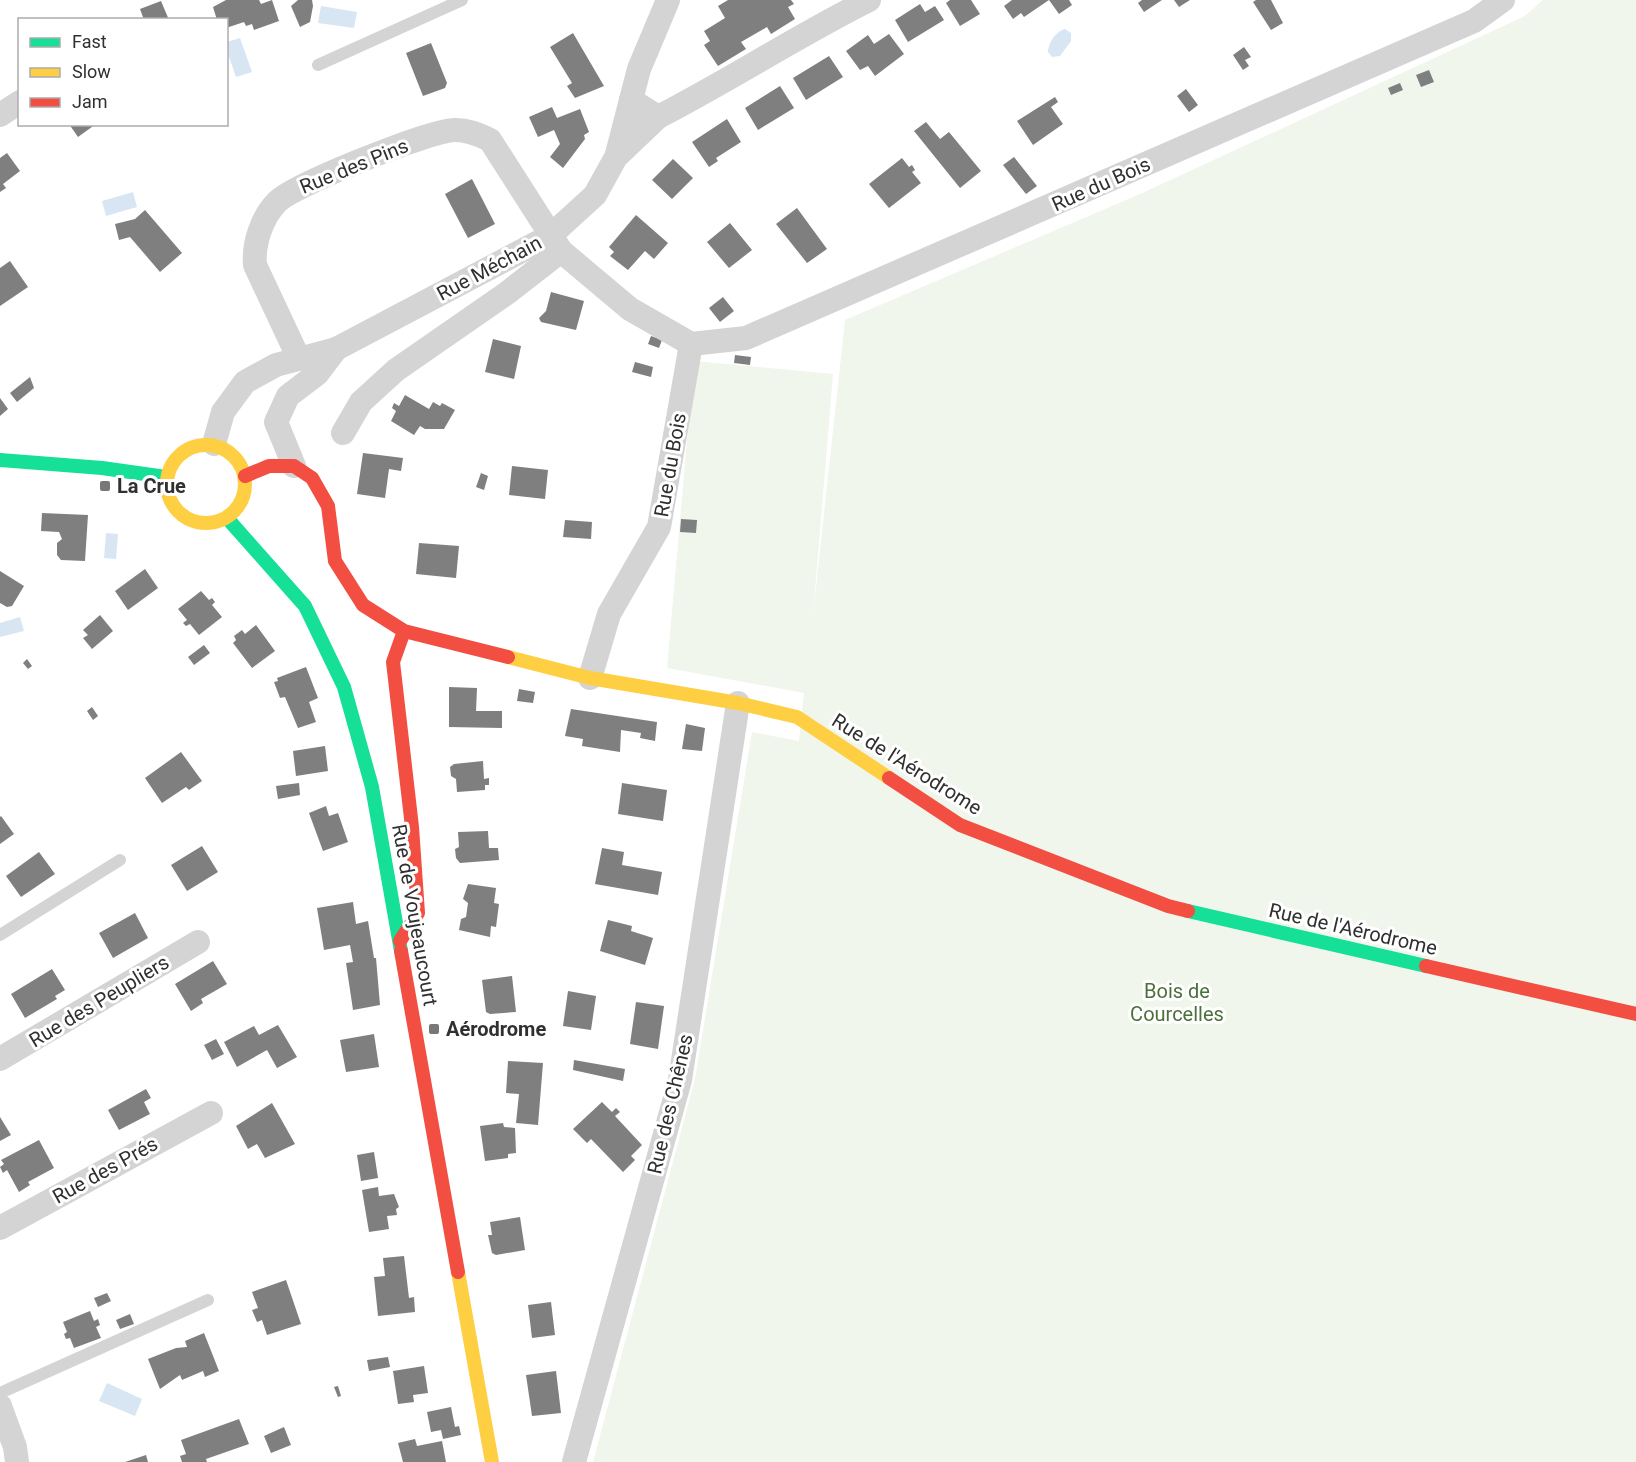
<svg xmlns="http://www.w3.org/2000/svg" width="1636" height="1462" font-family="Roboto,sans-serif">
<style>
.green{fill:#f0f6ec}
.water{fill:#d8e6f4}
.building{fill:#7f7f7f}
.lines{fill:none;stroke-linecap:round;stroke-linejoin:round}
.lane{stroke:#d4d4d4;stroke-width:12}
.street{stroke:#d4d4d4;stroke-width:24}
.fast{stroke:#16e098;stroke-width:14}
.slow{stroke:#ffcf43;stroke-width:14}
.jam{stroke:#f24e42;stroke-width:14}
.poi-dot{fill:#787878;stroke:#fff;stroke-width:2}
.labels{text-anchor:middle;dominant-baseline:central;stroke-width:6;stroke-linejoin:round;paint-order:stroke}
.street-label{font-size:20px;fill:#303030;stroke:#fff}
.poi-label{font-size:20px;font-weight:bold;fill:#303030;stroke:#fff;text-anchor:start}
.park-label{font-size:20px;fill:#4b7039;stroke:#fff}
</style>
<rect width="100%" height="100%" fill="#fff"/>
<polygon class="green" points="1543,0 1636,0 1636,1462 593,1462 695,1079 752,732 799,741 804,693 667,668 694,361 833,374 813,615 845,320 1140,194 1525,16"/>
<g class="water">
<polygon points="321,6 357,12 354,28 318,23"/>
<path d="M1065,29l6,4v8l-11,15 -8,1 -4,-5c0,-9 8,-21 17,-23z"/>
<polygon points="240,38 252,72 236,77 227,51 227,42"/>
<polygon points="133,192 137,207 106,216 102,201"/>
<polygon points="106,533 118,534 116,559 104,558"/>
<polygon points="20,617 24,631 0,637 0,623"/>
<polygon points="107,1383 142,1399 135,1416 99,1401"/>
</g>
<g class="building">
<polygon points="226,0 259,0 261,4 272,0 279,21 254,30 252,24 246,26 244,22 226,28 226,20 217,20 213,7"/>
<polygon points="298,0 312,0 313,6 310,22 300,27 291,6"/>
<polygon points="728,0 791,0 794,4 788,7 795,19 771,34 767,27 741,42 746,49 718,66 704,45 710,41 704,31 725,18 718,6"/>
<polygon points="950,0 971,0 980,14 960,26 946,3"/>
<polygon points="1012,0 1049,0 1024,17 1021,13 1013,19 1004,6"/>
<polygon points="1049,0 1069,0 1072,5 1059,14"/>
<polygon points="1142,0 1162,0 1144,12 1138,3"/>
<polygon points="1174,0 1190,0 1179,7"/>
<polygon points="1256,0 1271,0 1283,23 1271,30 1253,2"/>
<polygon points="161,1 169,20 144,20 140,9"/>
<polygon points="920,4 925,12 935,6 944,20 908,42 895,20"/>
<polygon points="573,33 604,86 575,98 567,86 572,83 550,47"/>
<polygon points="889,34 904,54 875,76 868,66 860,70 846,51 868,35 874,44"/>
<polygon points="431,43 447,83 445,88 423,96 406,53"/>
<polygon points="1244,47 1251,57 1245,60 1249,66 1243,70 1233,55"/>
<polygon points="829,56 843,77 806,100 793,78"/>
<polygon points="1429,70 1434,82 1421,87 1416,75"/>
<polygon points="1400,83 1403,90 1391,95 1388,88"/>
<polygon points="780,86 794,108 758,130 745,108"/>
<polygon points="1186,89 1198,105 1189,112 1177,96"/>
<polygon points="1055,97 1058,102 1051,107 1063,124 1033,145 1017,121"/>
<polygon points="552,107 557,118 580,109 589,132 584,135 585,139 563,168 550,157 560,144 554,130 538,137 529,117"/>
<polygon points="727,119 741,142 716,158 718,161 709,167 692,142"/>
<polygon points="926,122 940,139 949,132 981,171 960,188 914,131"/>
<polygon points="69,124 96,124 78,137"/>
<polygon points="7,153 20,171 3,184 6,188 0,192 0,158"/>
<polygon points="1014,157 1037,186 1026,194 1003,165"/>
<polygon points="902,158 909,167 912,165 915,170 912,172 921,183 889,208 869,184"/>
<polygon points="673,159 693,178 672,199 652,180"/>
<polygon points="472,179 495,224 468,238 445,194"/>
<polygon points="797,208 827,249 807,263 776,224"/>
<polygon points="145,210 182,253 160,272 130,237 119,240 115,224 135,219"/>
<polygon points="636,215 668,243 654,259 645,251 628,270 610,256 614,252 609,247"/>
<polygon points="730,223 752,250 729,268 707,242"/>
<polygon points="10,261 28,287 0,306 0,268"/>
<polygon points="551,292 584,301 576,330 541,322 539,318 546,311"/>
<polygon points="723,297 734,311 720,322 709,308"/>
<polygon points="651,336 662,340 659,348 648,344"/>
<polygon points="493,339 521,346 514,379 485,372"/>
<polygon points="735,355 751,357 750,365 734,363"/>
<polygon points="635,362 653,367 651,377 632,372"/>
<polygon points="30,377 34,388 17,402 10,393"/>
<polygon points="405,395 429,409 433,402 440,406 442,403 455,410 444,429 425,429 420,426 414,435 391,421 396,411 392,408 394,403 399,406"/>
<polygon points="0,398 8,409 0,416"/>
<polygon points="363,453 403,458 401,471 389,469 385,498 357,494"/>
<polygon points="512,466 548,470 545,499 509,495"/>
<polygon points="481,473 488,476 484,490 476,487"/>
<polygon points="42,513 88,515 85,561 61,560 57,555 57,543 62,539 59,532 41,531"/>
<polygon points="681,519 697,520 696,533 680,532"/>
<polygon points="565,520 592,522 591,539 563,537"/>
<polygon points="419,543 459,546 456,578 416,574"/>
<polygon points="145,569 158,588 128,610 115,591"/>
<polygon points="0,571 24,586 12,606 7,607 0,603"/>
<polygon points="201,591 209,600 212,598 215,602 212,605 222,617 199,635 190,624 186,626 183,623 187,620 178,609"/>
<polygon points="100,615 113,631 92,649 83,638 88,635 83,630"/>
<polygon points="256,625 275,651 252,668 233,643 236,640 234,636 242,630 245,634"/>
<polygon points="204,645 210,653 194,665 188,657"/>
<polygon points="27,659 32,666 28,669 23,663"/>
<polygon points="306,667 318,698 309,702 316,722 298,728 285,697 280,698 274,682 278,681 277,678"/>
<polygon points="449,687 477,688 476,711 502,711 502,728 449,727"/>
<polygon points="519,689 535,692 533,703 517,701"/>
<polygon points="92,707 98,716 93,720 87,711"/>
<polygon points="571,709 657,722 655,741 640,738 641,733 621,730 620,752 582,746 583,739 565,736"/>
<polygon points="686,724 705,728 702,751 682,749"/>
<polygon points="325,746 328,771 296,776 293,751"/>
<polygon points="181,752 202,781 189,790 186,787 162,803 145,778"/>
<polygon points="483,761 484,779 489,778 489,785 485,785 485,790 457,792 456,779 451,776 450,767 454,764"/>
<polygon points="299,783 300,795 278,799 276,786"/>
<polygon points="622,783 667,790 663,821 618,814"/>
<polygon points="326,806 329,816 338,813 348,842 323,851 309,813"/>
<polygon points="1,816 14,834 0,844 0,817"/>
<polygon points="488,831 489,848 498,848 499,860 460,863 456,858 455,849 459,847 458,832"/>
<polygon points="202,846 218,872 187,891 171,865"/>
<polygon points="602,848 624,852 622,865 662,872 658,895 595,884"/>
<polygon points="39,852 55,874 21,897 6,876"/>
<polygon points="468,884 496,888 494,903 499,904 496,927 491,926 490,937 459,930 461,919 466,917 468,903 463,899"/>
<polygon points="353,902 356,924 368,921 374,958 376,958 380,1005 353,1010 346,963 353,962 350,945 324,950 317,908"/>
<polygon points="135,913 148,938 113,958 99,933"/>
<polygon points="608,920 632,926 631,931 653,938 645,965 600,951"/>
<polygon points="213,961 227,984 201,999 203,1003 191,1011 175,984"/>
<polygon points="52,969 65,990 55,996 57,999 25,1018 11,994"/>
<polygon points="512,976 516,1012 490,1014 486,1012 482,980"/>
<polygon points="568,991 596,996 591,1030 563,1026"/>
<polygon points="636,1002 664,1006 658,1049 630,1044"/>
<polygon points="278,1025 297,1057 277,1068 267,1050 237,1067 224,1042 254,1026 259,1035"/>
<polygon points="374,1034 379,1067 346,1072 340,1040"/>
<polygon points="216,1039 224,1054 212,1060 204,1045"/>
<polygon points="574,1060 625,1069 623,1081 573,1070"/>
<polygon points="508,1061 543,1063 538,1125 516,1123 519,1094 506,1093"/>
<polygon points="146,1089 151,1098 144,1102 150,1114 119,1130 108,1110"/>
<polygon points="602,1102 612,1112 616,1108 620,1112 615,1116 642,1145 631,1156 635,1160 623,1172 591,1139 587,1143 573,1129"/>
<polygon points="272,1103 295,1144 265,1158 257,1144 248,1149 236,1126"/>
<polygon points="0,1117 11,1135 0,1141"/>
<polygon points="503,1123 504,1127 515,1128 516,1153 508,1154 508,1158 485,1161 480,1126"/>
<polygon points="39,1140 54,1168 28,1182 30,1185 19,1192 7,1170 3,1173 0,1167 4,1164 1,1160"/>
<polygon points="374,1152 378,1178 361,1181 357,1155"/>
<polygon points="378,1187 379,1196 394,1194 399,1207 396,1209 397,1215 387,1216 389,1229 369,1232 362,1190"/>
<polygon points="520,1217 525,1250 496,1255 492,1253 488,1235 492,1235 490,1222"/>
<polygon points="404,1256 409,1298 414,1297 415,1312 378,1316 374,1277 385,1276 383,1258"/>
<polygon points="286,1280 301,1324 267,1335 262,1320 257,1322 252,1310 258,1308 252,1292"/>
<polygon points="107,1293 111,1301 98,1307 94,1298"/>
<polygon points="551,1302 555,1335 532,1338 528,1305"/>
<polygon points="90,1311 94,1321 98,1319 100,1325 96,1327 101,1338 74,1348 70,1338 66,1339 64,1334 67,1332 63,1322"/>
<polygon points="130,1314 134,1324 120,1329 116,1320"/>
<polygon points="204,1333 219,1371 205,1377 203,1371 182,1380 180,1375 160,1389 148,1359 176,1348 187,1347 185,1341"/>
<polygon points="388,1357 390,1367 369,1371 367,1360"/>
<polygon points="424,1366 428,1393 413,1395 414,1402 398,1404 393,1371"/>
<polygon points="556,1371 561,1413 532,1416 526,1375"/>
<polygon points="338,1386 341,1396 338,1397 334,1387"/>
<polygon points="451,1407 455,1427 459,1426 461,1435 443,1439 441,1430 431,1432 427,1412"/>
<polygon points="239,1419 249,1444 206,1459 207,1462 182,1462 180,1456 186,1454 181,1440"/>
<polygon points="284,1427 291,1445 271,1453 264,1436"/>
<polygon points="415,1439 417,1446 442,1441 446,1462 403,1462 398,1443"/>
<polygon points="146,1455 148,1462 125,1462"/>
</g>
<g class="lines">
<g class="lane">
<polyline points="318,65 462,0"/>
<polyline points="0,935 120,860"/>
<polyline points="0,1393 208,1300"/>
</g>
<g class="street">
<polyline points="0,115 20,102"/>
<path d="M658,117c72,-37 139,-81 211,-117"/>
<polyline points="617,154 639,69 668,0"/>
<path d="M299,359l-44,-94c-2,-21 7,-48 22,-63 18,-18 154,-72 178,-72 13,0 23,4 35,10l71,111 69,58 61,35 55,-6 728,-317 29,-21"/>
<polyline points="343,433 361,402 396,370 507,293 561,251"/>
<polyline points="214,444 223,412 245,382 276,365 336,349 550,236 595,195 616,157 658,117 631,100"/>
<polyline points="294,466 276,422 288,396 317,374 336,349"/>
<polyline points="590,678 609,614 659,527 691,344"/>
<polyline points="0,1059 198,942"/>
<polyline points="0,1228 211,1113"/>
<polyline points="0,1406 15,1447 17,1462"/>
<polyline points="574,1462 680,1080 738,703"/>
</g>
<g class="fast">
<polyline points="0,460 102,468 166,477"/>
<polyline points="227,518 305,606 344,687 372,787 401,951"/>
<polyline points="1188,911 1426,966"/>
</g>
<g class="slow">
<circle cx="206" cy="484" r="39"/>
<polyline points="508,657 590,678 738,703 797,717 889,778"/>
<polyline points="458,1272 492,1462"/>
</g>
<g class="jam">
<polyline points="245,476 269,466 294,466 312,478 328,506 335,561 363,605 404,631 508,657"/>
<polyline points="889,778 960,825 1168,906 1188,911"/>
<polyline points="400,941 418,913 412,827 393,662 404,631"/>
<polyline points="401,951 458,1272"/>
<polyline points="1426,966 1636,1014"/>
</g>
</g>
<g class="poi-dot">
<rect x="99" y="480" width="12" height="12" rx="3"/>
<rect x="428" y="1023" width="12" height="12" rx="3"/>
</g>
<g class="labels">
<g class="street-label">
<text transform="translate(354 166) rotate(-22)">Rue des Pins</text>
<text transform="translate(1101 184) rotate(-24)">Rue du Bois</text>
<text transform="translate(489 268) rotate(-28)">Rue Méchain</text>
<text transform="translate(670 465) rotate(-80)">Rue du Bois</text>
<text transform="translate(907 764) rotate(32)">Rue de l'Aérodrome</text>
<text transform="translate(415 915) rotate(80)">Rue de Voujeaucourt</text>
<text transform="translate(1353 929) rotate(13)">Rue de l'Aérodrome</text>
<text transform="translate(99 1001) rotate(-31)">Rue des Peupliers</text>
<text transform="translate(670 1104) rotate(-77)">Rue des Chênes</text>
<text transform="translate(105 1170) rotate(-29)">Rue des Prés</text>
</g>
<g class="poi-label">
<text x="117" y="486">La Crue</text>
<text x="446" y="1029">Aérodrome</text>
</g>
<g class="park-label">
<text x="1177" y="991">Bois de<tspan x="1177" dy="23">Courcelles</tspan></text>
</g>
</g>
<rect x="18" y="18" width="210" height="108" fill="#ffffff" stroke="#acacac" stroke-width="1.5"/>
<rect x="30" y="38" width="30" height="9" fill="#16e098" stroke="#acacac" stroke-width="1.5"/>
<text x="72" y="48" font-size="18" fill="#303030">Fast</text>
<rect x="30" y="68" width="30" height="9" fill="#ffcf43" stroke="#acacac" stroke-width="1.5"/>
<text x="72" y="78" font-size="18" fill="#303030">Slow</text>
<rect x="30" y="98" width="30" height="9" fill="#f24e42" stroke="#acacac" stroke-width="1.5"/>
<text x="72" y="108" font-size="18" fill="#303030">Jam</text>
</svg>
